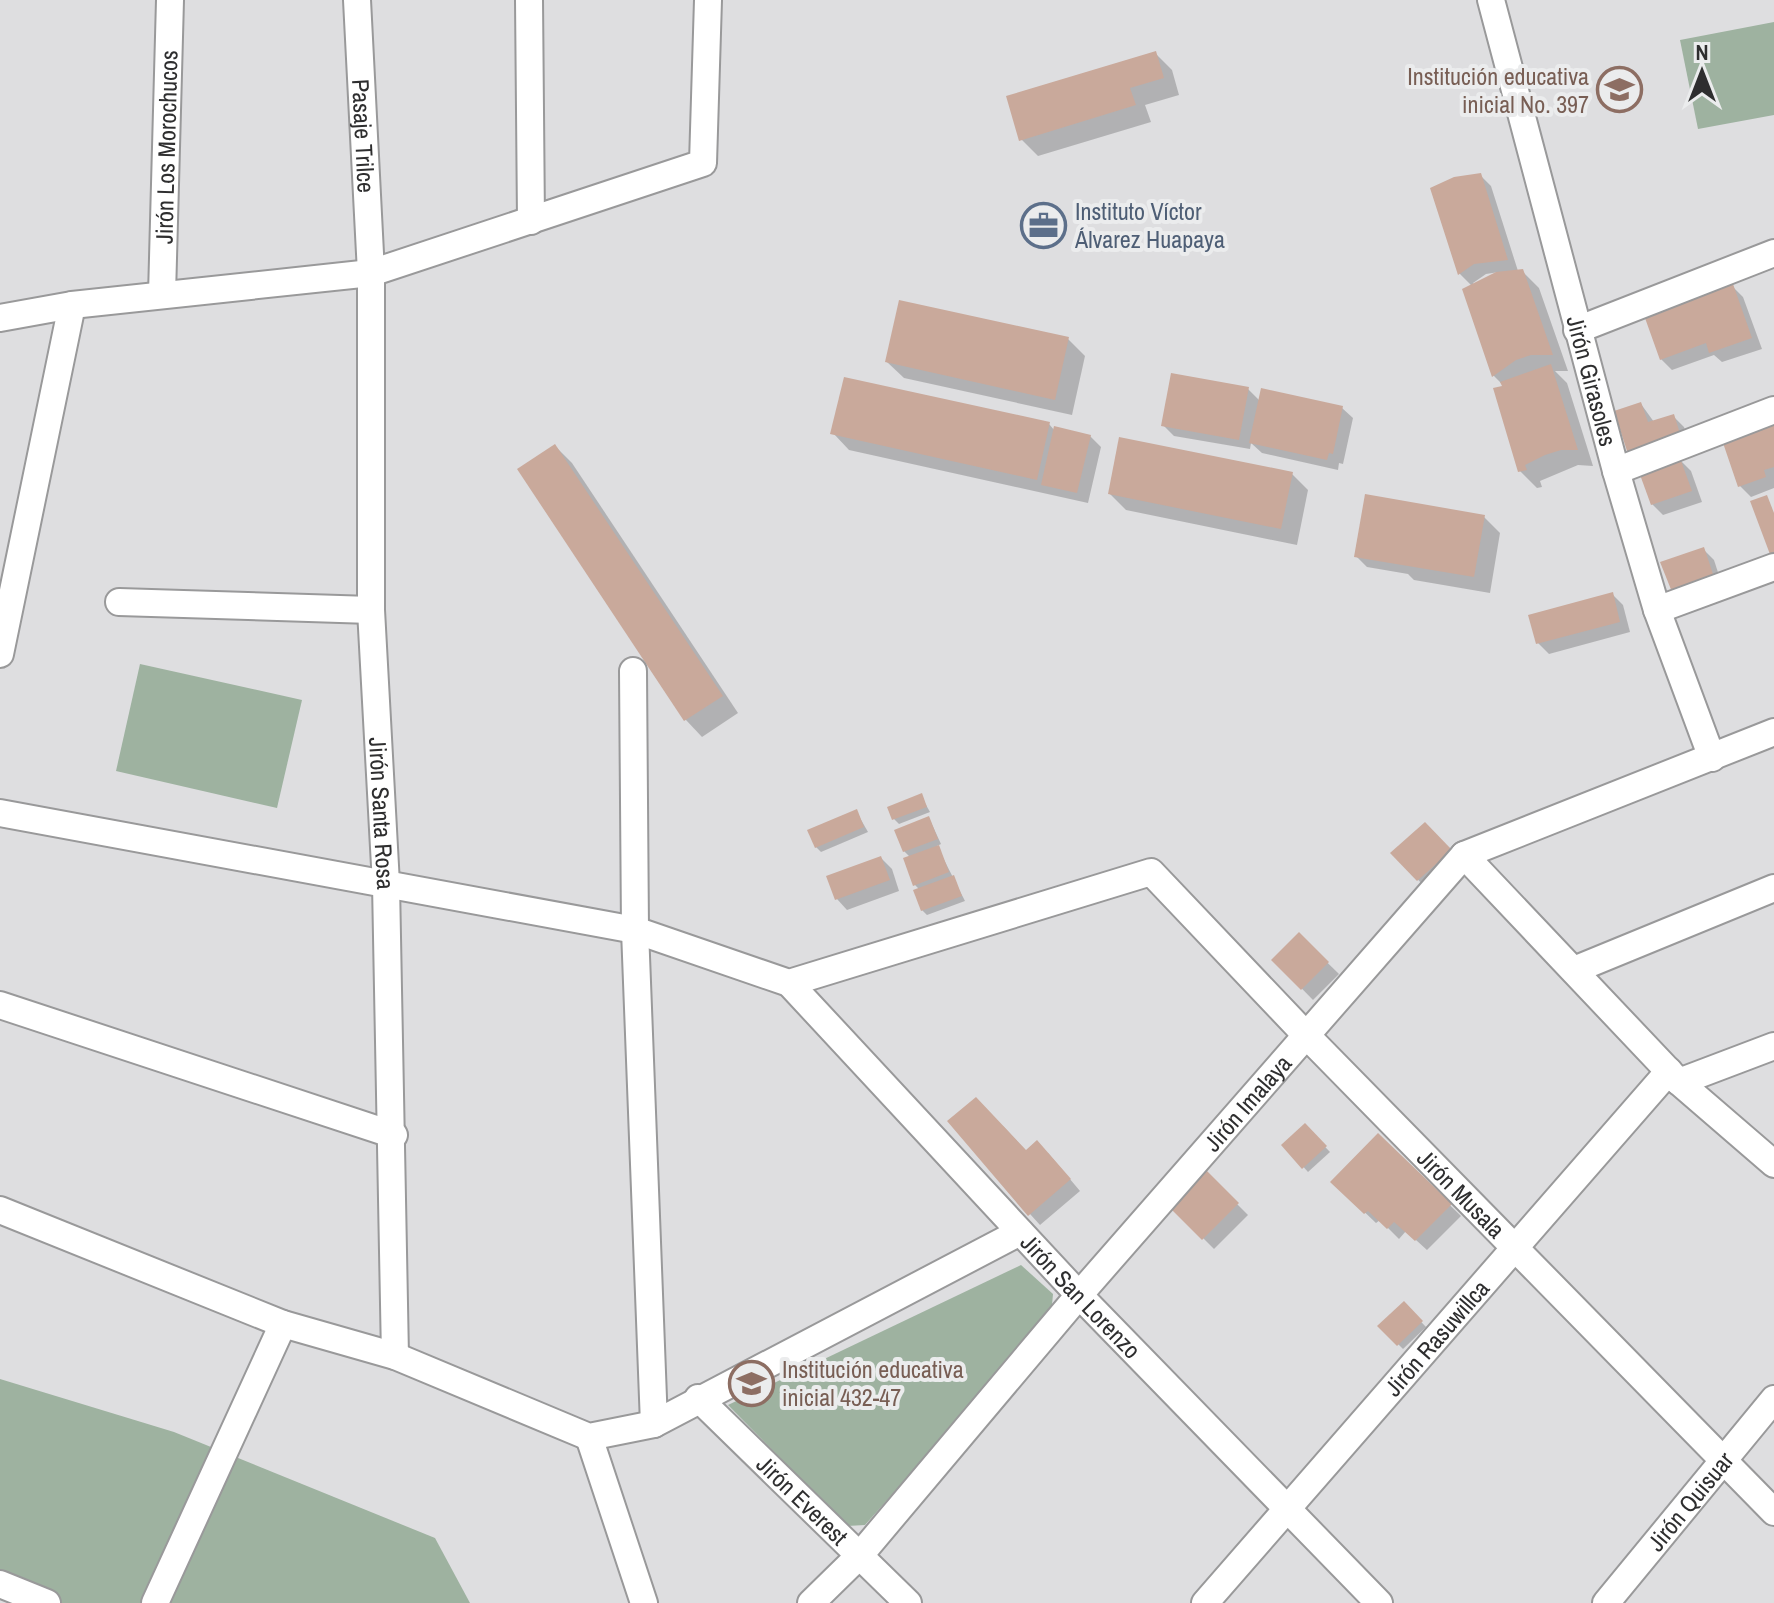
<svg xmlns="http://www.w3.org/2000/svg" width="1774" height="1603" font-family="'Archivo Narrow',sans-serif">
<style>
.green{fill:#9eb2a0}
.shadow{fill:#0003;fill-rule:evenodd}
.building{fill:#c9a99b}
.lines{fill:none;stroke-linecap:round;stroke-linejoin:round}
.street-casing{stroke:#99999a;stroke-width:30}
.street{stroke:#fff;stroke-width:26}
.labels{text-anchor:middle;dominant-baseline:central;stroke-width:8;stroke-linejoin:round;paint-order:stroke}
.education-label{font-size:24px;fill:#785e54;stroke:#ebeced;text-anchor:end}
.street-label{font-size:24px;fill:#2e2e2f;stroke:#ebeced}
.service-label{font-size:24px;fill:#4e5e75;stroke:#ebeced;text-anchor:start}
</style>
<rect width="100%" height="100%" fill="#dedee0"/>
<g class="green">
<polygon points="1774,22 1774,115 1698,129 1680,40"/>
<polygon points="140,664 302,700 277,808 116,771"/>
<polygon points="1021,1265 1053,1294 1051,1316 865,1525 847,1526 728,1405"/>
<polygon points="0,1379 174,1432 435,1538 470,1603 51,1603 0,1586"/>
</g>
<g class="shadow">
<polygon points="1155,53 1172,70 1179,95 1145,105 1151,122 1038,156 1021,139"/>
<path d="M1480,175l11,11 27,85h4l17,17 29,83h-13l12,12 26,83 -15,-1 -38,16 2,6 -5,1 -17,-17 -15,-84 -11,-11 -22,-90 -12,-12 -28,-85zM1499,272l-25,13 -1,-2 13,-9z"/>
<polygon points="1733,287 1743,297 1762,349 1722,362 1714,355 1672,370 1661,359"/>
<polygon points="1068,339 1085,356 1072,415 904,378 887,362"/>
<polygon points="1248,389 1260,401 1342,408 1353,418 1343,464 1339,463 1338,470 1262,453 1251,443 1250,449 1174,436 1163,425"/>
<polygon points="1641,404 1654,422 1673,416 1684,427 1691,448 1640,464"/>
<polygon points="1049,424 1055,431 1090,436 1101,447 1088,503 849,450 833,433"/>
<polygon points="1774,424 1774,488 1751,497 1740,486"/>
<polygon points="555,446 572,463 738,713 702,737 686,720 519,470"/>
<polygon points="1680,460 1691,471 1702,502 1663,515 1652,504"/>
<polygon points="1292,474 1308,490 1297,545 1126,510 1110,494"/>
<polygon points="1484,517 1500,533 1490,593 1414,580 1408,574 1367,567 1356,556"/>
<polygon points="1703,549 1714,560 1725,594 1662,563"/>
<polygon points="1612,594 1623,605 1630,632 1549,654 1538,643"/>
<polygon points="921,796 930,812 899,824 894,819"/>
<polygon points="856,811 868,832 821,852 816,847"/>
<polygon points="929,818 941,844 937,846 965,901 927,915 922,910 920,890 915,885 910,857 904,851"/>
<polygon points="1425,824 1461,862 1429,891 1393,854"/>
<polygon points="881,858 892,869 899,891 847,910 837,899"/>
<polygon points="1299,935 1339,974 1313,1000 1274,960"/>
<polygon points="1003,1126 1027,1152 1048,1153 1080,1191 1040,1225 1030,1214"/>
<polygon points="1305,1126 1330,1152 1308,1172 1284,1145"/>
<polygon points="1378,1135 1461,1216 1427,1250 1406,1231 1399,1239 1380,1220 1376,1223 1333,1182"/>
<polygon points="1206,1173 1248,1215 1214,1249 1172,1207"/>
<polygon points="1404,1304 1426,1327 1403,1349 1380,1326"/>
</g>
<g class="building">
<polygon points="1156,51 1164,78 1130,88 1136,105 1019,141 1006,96"/>
<polygon points="1481,173 1508,260 1474,264 1458,275 1430,188 1454,177"/>
<polygon points="1523,269 1553,355 1531,355 1516,360 1492,377 1462,289 1496,272"/>
<polygon points="1733,284 1752,338 1709,353 1706,343 1660,360 1645,318"/>
<polygon points="899,300 1069,337 1055,400 885,362"/>
<polygon points="1551,364 1578,450 1561,450 1545,455 1525,465 1527,470 1518,472 1493,388 1502,386 1500,382"/>
<polygon points="1171,373 1249,387 1239,440 1161,426"/>
<polygon points="844,377 1050,422 1037,480 830,434"/>
<polygon points="1261,388 1343,406 1333,454 1329,453 1327,460 1249,443"/>
<polygon points="1641,402 1648,422 1674,414 1681,437 1628,454 1614,411"/>
<polygon points="1774,422 1774,467 1764,470 1766,477 1738,487 1722,440"/>
<polygon points="1054,426 1091,435 1077,493 1041,485"/>
<polygon points="1119,437 1293,472 1281,529 1108,494"/>
<polygon points="555,444 723,696 684,721 517,469"/>
<polygon points="1680,458 1692,491 1651,505 1639,472"/>
<polygon points="1365,494 1485,515 1474,577 1354,557"/>
<polygon points="1767,495 1774,513 1774,555 1771,557 1750,501"/>
<polygon points="1704,547 1716,583 1672,592 1660,562"/>
<polygon points="1613,592 1620,622 1536,644 1528,615"/>
<polygon points="922,793 927,807 892,820 887,807"/>
<polygon points="857,809 864,827 815,848 807,830"/>
<polygon points="929,816 938,839 903,852 894,830"/>
<polygon points="1425,822 1452,850 1417,881 1390,853"/>
<polygon points="939,845 949,872 913,886 903,858"/>
<polygon points="881,856 890,880 835,900 826,876"/>
<polygon points="954,875 962,896 921,911 913,890"/>
<polygon points="1299,932 1329,962 1301,990 1271,960"/>
<polygon points="976,1097 1026,1150 1037,1140 1071,1179 1028,1216 947,1121"/>
<polygon points="1305,1123 1327,1146 1302,1169 1281,1145"/>
<polygon points="1378,1133 1452,1204 1415,1241 1394,1222 1387,1229 1368,1211 1364,1214 1330,1182"/>
<polygon points="1206,1170 1239,1203 1202,1240 1169,1207"/>
<polygon points="1404,1301 1423,1321 1397,1346 1377,1326"/>
</g>
<g class="lines">
<defs>
<g id="street">
<path id="s1" d="M357,0l14,273v337l15,274 9,472"/>
<polyline points="529,0 531,221"/>
<path id="s2" d="M1491,0l125,471 41,139 55,148"/>
<path id="s3" d="M162,295l8,-295"/>
<polyline points="0,318 72,305 371,273 703,163 708,0"/>
<polyline points="1577,330 1774,253"/>
<polyline points="1616,471 1774,410"/>
<polyline points="119,602 371,610"/>
<polyline points="1657,610 1774,567"/>
<polyline points="0,654 72,305"/>
<polyline points="633,671 635,930 654,1424"/>
<path id="s4" d="M0,813l635,117 154,53 362,-111 154,162 469,478"/>
<polyline points="1464,855 1679,1082 1774,1164"/>
<polyline points="1574,970 1774,888"/>
<path id="s5" d="M789,983l290,312 300,308"/>
<polyline points="0,1005 394,1135"/>
<polyline points="1679,1082 1774,1046"/>
<polyline points="0,1210 283,1324 395,1356 589,1437 654,1424 1020,1232"/>
<path id="s6" d="M698,1398l210,205"/>
<polyline points="589,1437 644,1603"/>
<polyline points="0,1584 47,1603"/>
<polyline points="155,1603 283,1324"/>
<path id="s7" d="M811,1603l49,-48 219,-260 385,-440 310,-123"/>
<path id="s8" d="M1205,1603l464,-532"/>
<path id="s9" d="M1606,1603l168,-204"/>
</g>
</defs>
<use href="#street" class="street-casing"/>
<use href="#street" class="street"/>
</g>
<defs>
<symbol id="school-ring" viewBox="-11 -11 22 22"><circle r="9.5" fill="#ebeced" stroke="#8d6e63" stroke-width="1.5"/><path d="M0-5L7-2L0 1L-7-2ZM-4 1L0 2.5L4 1V4Q0 6-4 4Z" fill="#8d6e63"/></symbol>
<symbol id="office-ring" viewBox="-11 -11 22 22"><circle r="9.5" fill="#ebeced" stroke="#5c6f8a" stroke-width="1.5"/><path d="M-6-3h4V-5.5h4V-3h4V5H-6ZM-1-4.5V-3h2v-1.5ZM-6 0V1H6V0Z" fill="#5c6f8a"/></symbol>
</defs>
<g fill-rule="evenodd">
<use href="#school-ring" x="1594" y="64" width="51" height="51"/>
<use href="#office-ring" x="1018" y="200" width="51" height="51"/>
<use href="#school-ring" x="726" y="1358" width="51" height="51"/>
</g>
<g class="labels">
<g class="education-label">
<text x="1589" y="76">Institución educativa<tspan x="1589" dy="28">inicial No. 397</tspan></text>
<text x="782" y="1369" text-anchor="start">Institución educativa<tspan x="782" dy="28">inicial 432-47</tspan></text>
</g>
<g class="street-label">
<text stroke="none"><textPath href="#s1" startOffset="136">Pasaje Trilce</textPath></text>
<text stroke="none"><textPath href="#s3" startOffset="148">Jirón Los Morochucos</textPath></text>
<text stroke="none"><textPath href="#s2" startOffset="394">Jirón Girasoles</textPath></text>
<text stroke="none"><textPath href="#s1" startOffset="814">Jirón Santa Rosa</textPath></text>
<text stroke="none"><textPath href="#s7" startOffset="664">Jirón Imalaya</textPath></text>
<text stroke="none"><textPath href="#s4" startOffset="1634">Jirón Musala</textPath></text>
<text stroke="none"><textPath href="#s5" startOffset="428">Jirón San Lorenzo</textPath></text>
<text stroke="none"><textPath href="#s8" startOffset="352">Jirón Rasuwillca</textPath></text>
<text stroke="none"><textPath href="#s6" startOffset="146">Jirón Everest</textPath></text>
<text stroke="none"><textPath href="#s9" startOffset="132">Jirón Quisuar</textPath></text>
</g>
<g class="service-label">
<text x="1075" y="211">Instituto Víctor<tspan x="1075" dy="28">Álvarez Huapaya</tspan></text>
</g>
</g>
<g transform="translate(1702 72)" stroke="#ebeced" stroke-width="6" paint-order="stroke">
<path d="M0-6L14 30L0 20L-14 30Z" fill="#2e2e2f"/>
<text y="-12" font-size="22" font-weight="bold" text-anchor="middle" fill="#2e2e2f">N</text>
</g>
</svg>
